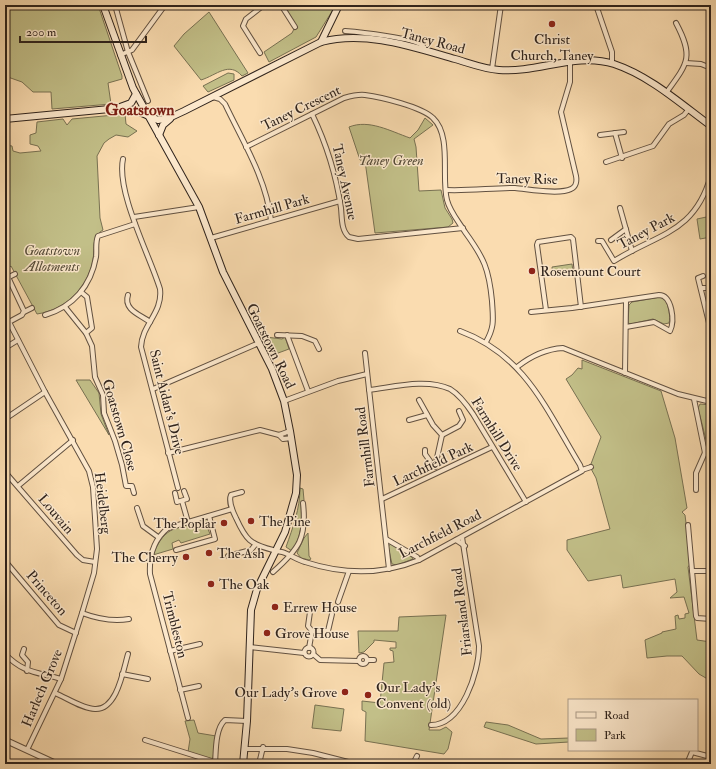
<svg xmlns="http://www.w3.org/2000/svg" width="716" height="769" font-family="'IM FELL Double Pica',serif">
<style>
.green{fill:#c2bf88;stroke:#787152}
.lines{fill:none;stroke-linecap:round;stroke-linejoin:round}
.minor-casing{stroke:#625141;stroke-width:6}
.tertiary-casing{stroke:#625141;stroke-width:7}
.secondary-casing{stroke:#2f231c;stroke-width:8}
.minor{stroke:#fce8cc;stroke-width:4}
.tertiary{stroke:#fce8cc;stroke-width:5}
.secondary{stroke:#fce8cc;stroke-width:6}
.tram{stroke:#2f231c;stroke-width:1}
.poi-dot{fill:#8f2418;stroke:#fce8cc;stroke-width:1.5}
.labels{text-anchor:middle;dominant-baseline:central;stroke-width:3;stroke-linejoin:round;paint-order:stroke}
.poi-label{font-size:14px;fill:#2f231c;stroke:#fce8cc;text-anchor:start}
.street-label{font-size:14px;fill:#2f231c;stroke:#fce8cc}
.park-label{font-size:14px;font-style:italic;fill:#544a37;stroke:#fce8cc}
.quarter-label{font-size:16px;font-weight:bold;fill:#7a1f14;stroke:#fce8cc}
</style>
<rect width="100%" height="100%" fill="#fadcb0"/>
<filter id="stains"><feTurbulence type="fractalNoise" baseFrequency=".005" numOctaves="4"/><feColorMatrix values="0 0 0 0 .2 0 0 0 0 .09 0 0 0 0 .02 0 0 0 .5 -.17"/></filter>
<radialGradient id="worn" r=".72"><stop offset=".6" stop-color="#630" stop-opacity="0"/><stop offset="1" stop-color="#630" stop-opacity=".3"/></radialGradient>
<g class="green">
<polygon points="5,5 98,5 122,76 122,79 108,83 111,104 52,109 51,92 33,92 22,82 5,76"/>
<polygon points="284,5 336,5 316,37 269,62 264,52 292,33 296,25"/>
<path d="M209,12l39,61 -6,3c-13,-15 -25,-1 -41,4l-27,-34 10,-12z"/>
<polygon points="228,73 234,74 234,80 208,92 203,86"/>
<path d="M125,114l1,10 11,7 -9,6 -12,-2 -7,4 -5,4 -7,13 3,62 3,12c-12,7 -8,17 -10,30 -5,28 -28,50 -56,54l-26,-48 -6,5v-126l7,1 1,5 7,2 21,-2 -3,-5 -8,-2v-9l6,-2 1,-11 26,-3 4,6 5,-6z"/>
<path d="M425,118l8,7 -19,14 2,8 3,44 22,-1 4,18 7,11 1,4 -5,4 -73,6 -10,-72 -5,-1 -11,-33c20,-8 41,4 61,11l8,-8z"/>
<polygon points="711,216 711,237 700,239 697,219"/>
<polygon points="572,264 573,272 553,275 552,267"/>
<path d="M660,297l6,3c2,6 5,17 3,23l-5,1 -11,-5 -22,5 -3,-1 1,-18 3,-3z"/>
<polygon points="266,337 282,339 285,337 289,349 270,356 261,339"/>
<polygon points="582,360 661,391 675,438 687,508 682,512 685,515 691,563 688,567 697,640 711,642 711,681 699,674 682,656 667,656 647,658 645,640 662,633 662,632 676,629 675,616 678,615 679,619 685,618 685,614 689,613 684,597 670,598 677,592 675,579 623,588 621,575 588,581 567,550 567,540 610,529 596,478 589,465 591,464 601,437 566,379 572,375 578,368 582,369"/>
<polygon points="76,380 90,380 99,393 101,414 109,435"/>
<polygon points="700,404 711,405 711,436 707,444 698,408"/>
<path d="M300,488l3,1 1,11 -3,4c1,17 1,32 -9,47l-6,-4c7,-20 14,-38 14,-59z"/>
<path d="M205,519h3l3,8 -3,2 2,5 -29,9 -2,-3 -7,3 1,6 -20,6c12,-31 25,-26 52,-35z"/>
<polygon points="308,533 309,556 311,559 309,560 301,558 297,553 304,538"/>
<polygon points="391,544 411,556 413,559 397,565 392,564 388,546"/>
<polygon points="446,615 429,730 440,730 446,727 452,732 448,749 444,754 365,741 366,712 362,710 362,701 380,703 384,663 394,662 393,651 390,650 390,648 396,648 396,642 374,640 374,642 364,652 359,653 358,631 398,631 399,617"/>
<polygon points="315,705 344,709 341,731 312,728"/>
<polygon points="194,720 198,733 216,736 213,758 210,759 188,752 190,739 185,721"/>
<polygon points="486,722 508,725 541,739 569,738 569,742 536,744 484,727"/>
</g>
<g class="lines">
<defs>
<g id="minor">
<polyline points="115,5 128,52 148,101"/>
<polyline points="281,5 295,27"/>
<polyline points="596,5 612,52 612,64"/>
<path d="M345,31c14,1 70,7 78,15v4"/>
<polyline points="260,53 243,26 246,19 264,5"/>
<polyline points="120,55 132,50 165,5"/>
<polyline points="686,63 701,64 711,68"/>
<polyline points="492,69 501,5"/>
<path d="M666,93c22,-30 28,-36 10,-70"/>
<path d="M213,97l7,2 5,5c18,38 41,74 46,116"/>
<path d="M312,114c15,31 24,60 29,94 1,10 0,22 8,29l9,2 105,-11"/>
<polyline points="615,133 622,158"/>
<polyline points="600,135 624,132"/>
<path d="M246,147l98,-49c7,-2 14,-4 21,-3 16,2 57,12 68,23 19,18 8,59 14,82 3,12 12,22 18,32 19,26 24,37 27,69 1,18 3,25 -6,41"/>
<path d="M123,159c-7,33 27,97 37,130 3,24 -18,35 -19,58l37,141"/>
<polyline points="606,162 653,146 669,124 684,115 688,110"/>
<path d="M446,190c23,1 46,-2 69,-2 13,1 44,7 56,1 5,-2 6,-8 5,-13l-15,-64 9,-30v-21"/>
<polyline points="620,208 632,251"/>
<polyline points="134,217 199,207"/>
<polyline points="211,238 340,201"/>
<polyline points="611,240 626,229"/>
<path d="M598,241h4l12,20c45,-28 81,-28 97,-86"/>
<polyline points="703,276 698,278 711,331"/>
<polyline points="8,277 24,311 22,315 9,322 45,392 89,471 93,487 97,549 94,573 82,613 61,679 27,750"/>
<polyline points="5,279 15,274"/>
<polyline points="701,288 711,288"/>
<polyline points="81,292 87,297 92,328 86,333"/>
<path d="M128,295c-5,15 13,20 22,27"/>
<polyline points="65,307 86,333 92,346 95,377 103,395 104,413 115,441 122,465 126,486 132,486 134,493"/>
<polyline points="546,310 537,245 538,242 571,237 573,239 581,307"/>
<polyline points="24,312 32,308"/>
<path d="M531,312l41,-4 87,-13c13,0 16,26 11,36l-16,-9 -28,5"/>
<path d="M45,315c28,-8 46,-29 51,-58 1,-7 -1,-14 2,-21l37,-12"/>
<polyline points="277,335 302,336 315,341 319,349"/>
<polyline points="287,335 308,391"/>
<polyline points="5,348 18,340"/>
<polyline points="365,353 389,569"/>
<path d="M517,367c14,-11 28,-18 46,-19l115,46 33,8"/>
<polyline points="625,373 626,301"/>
<polyline points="153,389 259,343"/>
<path d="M369,390c25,-3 57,-12 81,-1 10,6 17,16 23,25l53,88"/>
<polyline points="694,399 705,453"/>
<polyline points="419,400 433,425 442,435 435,467"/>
<polyline points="284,401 338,381 367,374"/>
<polyline points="5,419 45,392"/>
<polyline points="409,420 427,415"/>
<polyline points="279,435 283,439 292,438"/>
<polyline points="442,435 459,426 463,420 459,411"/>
<polyline points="425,450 425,454 430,461"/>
<polyline points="168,453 260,430 279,435 290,431"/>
<polyline points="582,470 591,467"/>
<polyline points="5,472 77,555 83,560 95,562"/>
<polyline points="18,486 73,440"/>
<polyline points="696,490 696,473 711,439"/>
<path d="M242,492l-11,3c-3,7 2,17 5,23 10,22 14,26 37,32 4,2 8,1 12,3 7,3 13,7 20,9 37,12 77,13 114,-2l163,-89 -2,-6c-34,-56 -55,-110 -120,-134"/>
<polyline points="175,493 177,502 187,499 184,491"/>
<polyline points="382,499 492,447"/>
<polyline points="182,501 188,522"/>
<polyline points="137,508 143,526 158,537"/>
<polyline points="711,521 711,522"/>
<polyline points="688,525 696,616 697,618 711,619"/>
<polyline points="386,539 417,557 419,560"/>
<polyline points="456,540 465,546"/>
<polyline points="176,550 215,539 209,516"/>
<polyline points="228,556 251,550 255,545"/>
<polyline points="5,561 59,625 76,633"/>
<polyline points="692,571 711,571"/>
<path d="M273,572c26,-23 34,-34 30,-69"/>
<polyline points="338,602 349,571"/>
<path d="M82,613c16,6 30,9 47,6"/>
<polyline points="312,631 328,631 332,614"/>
<polyline points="250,647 304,653"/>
<circle cx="309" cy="652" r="4.5"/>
<polyline points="309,648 312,631 308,626 310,612"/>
<polyline points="24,649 22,655 28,662 27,671"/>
<polyline points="170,651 200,644"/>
<path d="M5,654c18,19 32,18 56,25"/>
<polyline points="313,654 320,660 359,661"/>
<circle cx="363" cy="660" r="4"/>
<polyline points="367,660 374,660"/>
<polyline points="122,674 148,679"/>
<polyline points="180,690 199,686"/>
<path d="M55,693c12,5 28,16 40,16 22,1 28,-38 33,-55"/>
<path d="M188,718l-38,-144c-1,-18 3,-34 18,-46l64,-19"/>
<path d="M431,725c31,0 48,-53 48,-79l-17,-109"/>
<polyline points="145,740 215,762"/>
<polyline points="245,749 287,749 313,753 356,764"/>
<path d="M215,764c1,-13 0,-35 10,-44l22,1"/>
<polyline points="259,764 263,747"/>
<polyline points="413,764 417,756"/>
<polyline points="687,764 692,752 711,757"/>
</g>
<polyline id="tertiary" points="5,740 57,764"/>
<g id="secondary">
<polyline points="103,5 133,88 199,207 223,272 272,369 284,401 290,431 297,475 296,493 285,532 257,589 251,610 247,721 243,764"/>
<polyline points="321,42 339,5"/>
<polyline points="120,107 131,103 136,94"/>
<path d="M5,119l115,-11 15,2 23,10 11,-2 15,-7 137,-69c44,-12 92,5 134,17 14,4 29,10 44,11 39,3 77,-18 115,-6 36,12 67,40 97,62"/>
<polyline points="159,135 163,125 170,119"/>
</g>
</defs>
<use href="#minor" class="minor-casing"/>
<use href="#tertiary" class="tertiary-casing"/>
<use href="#secondary" class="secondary-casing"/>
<use href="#minor" class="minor"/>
<use href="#tertiary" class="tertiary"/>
<use href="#secondary" class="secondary"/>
<polyline class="tram" points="704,5 711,17"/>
</g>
<g class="poi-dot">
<circle cx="552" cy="24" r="4"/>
<circle cx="532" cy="271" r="4"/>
<circle cx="251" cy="521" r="4"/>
<circle cx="224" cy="523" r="4"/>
<circle cx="209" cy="553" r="4"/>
<circle cx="186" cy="557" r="4"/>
<circle cx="211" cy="584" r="4"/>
<circle cx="275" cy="607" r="4"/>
<circle cx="267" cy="633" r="4"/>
<circle cx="345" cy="692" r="4"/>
<circle cx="368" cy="695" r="4"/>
</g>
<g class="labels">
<g class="poi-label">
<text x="552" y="39" text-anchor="middle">Christ<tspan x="552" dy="16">Church, Taney</tspan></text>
<text x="540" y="271">Rosemount Court</text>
<text x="259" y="521">The Pine</text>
<text x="216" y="523" text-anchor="end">The Poplar</text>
<text x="217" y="553">The Ash</text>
<text x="178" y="557" text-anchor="end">The Cherry</text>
<text x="219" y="584">The Oak</text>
<text x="283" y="607">Errew House</text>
<text x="275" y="633">Grove House</text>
<text x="376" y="687">Our Lady's<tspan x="376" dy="16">Convent (old)</tspan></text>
<text x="337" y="692" text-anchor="end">Our Lady's Grove</text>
</g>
<g class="street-label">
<text transform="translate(433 41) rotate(15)">Taney Road</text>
<text transform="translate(301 108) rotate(-26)">Taney Crescent</text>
<text transform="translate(527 179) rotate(1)">Taney Rise</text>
<text transform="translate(345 182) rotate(78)">Taney Avenue</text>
<text transform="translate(272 209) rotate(-16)">Farmhill Park</text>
<text transform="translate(646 231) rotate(-28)">Taney Park</text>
<text transform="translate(271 346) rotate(64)">Goatstown Road</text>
<text transform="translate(167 402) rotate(76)">Saint Aidan's Drive</text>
<text transform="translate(120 425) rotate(74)">Goatstown Close</text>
<text transform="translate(497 434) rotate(58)">Farmhill Drive</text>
<text transform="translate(365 447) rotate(-97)">Farmhill Road</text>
<text transform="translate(433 464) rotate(-25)">Larchfield Park</text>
<text transform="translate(103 503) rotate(83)">Heidelberg</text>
<text transform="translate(56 514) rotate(50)">Louvain</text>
<text transform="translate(440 534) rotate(-27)">Larchfield Road</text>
<text transform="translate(47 593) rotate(49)">Princeton</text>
<text transform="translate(462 612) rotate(-97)">Friarsland Road</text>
<text transform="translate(175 625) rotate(76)">Trimbleston</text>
<text transform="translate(42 688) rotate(-67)">Harlech Grove</text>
</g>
<g class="park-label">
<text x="391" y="160">Taney Green</text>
<text x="52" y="250">Goatstown<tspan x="52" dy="16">Allotments</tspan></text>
</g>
<g class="quarter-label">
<text x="140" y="110">Goatstown</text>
</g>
</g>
<rect width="716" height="769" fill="none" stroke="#fadcb0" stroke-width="20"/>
<rect x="6" y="6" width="704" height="757" fill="none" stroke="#2f231c" stroke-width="2"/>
<rect x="10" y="10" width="696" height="749" fill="none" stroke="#2f231c"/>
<rect x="568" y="699" width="130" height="52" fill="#fce8cc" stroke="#aa9986"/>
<rect x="576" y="712" width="20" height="6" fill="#fce8cc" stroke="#aa9986"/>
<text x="604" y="719" font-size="12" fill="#2f231c">Road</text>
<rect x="576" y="729" width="20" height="12" fill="#c2bf88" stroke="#aa9986"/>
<text x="604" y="739" font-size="12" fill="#2f231c">Park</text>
<path d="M20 36v6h126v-6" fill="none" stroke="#2f231c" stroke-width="2"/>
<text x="26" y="36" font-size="12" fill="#2f231c" stroke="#fce8cc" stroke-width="3" paint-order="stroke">200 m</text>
<rect width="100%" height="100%" filter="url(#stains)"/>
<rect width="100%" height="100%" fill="url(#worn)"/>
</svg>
